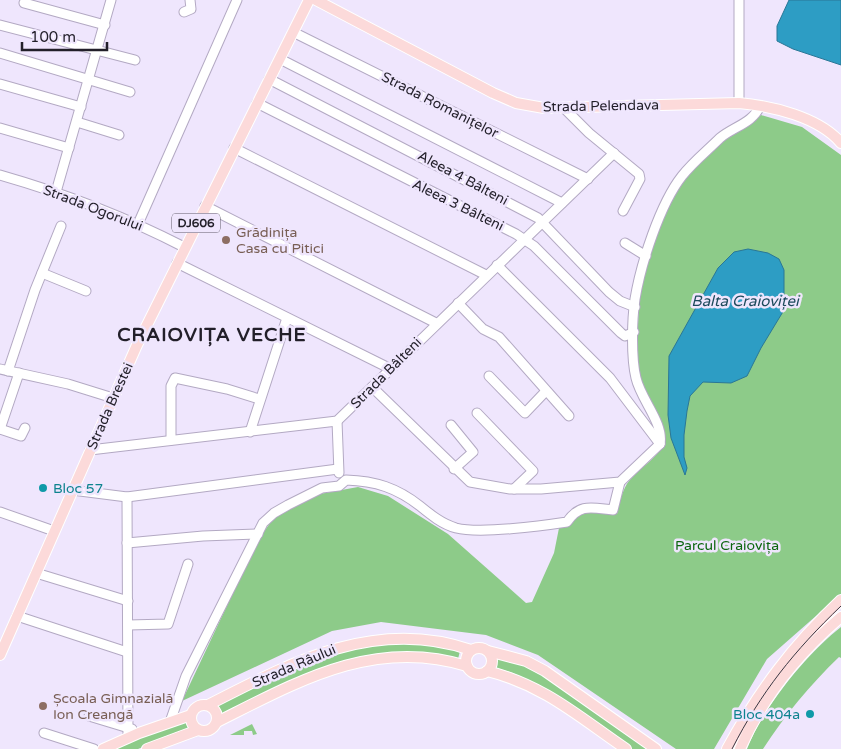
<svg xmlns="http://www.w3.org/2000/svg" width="841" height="749" font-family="'Varela Round',sans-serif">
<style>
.green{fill:#8dcb89}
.water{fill:#2d9dc4;stroke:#2a7796}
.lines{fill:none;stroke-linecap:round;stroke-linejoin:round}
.minor-casing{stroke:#b3a9c3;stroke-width:11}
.major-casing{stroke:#fff;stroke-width:12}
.minor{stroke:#fff;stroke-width:9}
.major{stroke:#fcdada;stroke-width:10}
.tram{stroke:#3c3844;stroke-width:1}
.education-dot{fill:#8d6e63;stroke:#efe6fd;stroke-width:2}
.culture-dot{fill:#0f9aa8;stroke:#efe6fd;stroke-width:2}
.labels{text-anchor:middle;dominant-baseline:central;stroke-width:5;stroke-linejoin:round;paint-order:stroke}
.shield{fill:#efe6fd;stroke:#605b69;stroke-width:1}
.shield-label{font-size:12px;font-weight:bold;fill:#221f29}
.street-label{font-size:14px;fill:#221f29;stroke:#efe6fd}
.education-label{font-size:14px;fill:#785e54;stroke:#efe6fd;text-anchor:start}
.culture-label{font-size:14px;fill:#0d838f;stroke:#efe6fd;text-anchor:start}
.park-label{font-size:14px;fill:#0c660f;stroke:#efe6fd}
.water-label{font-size:15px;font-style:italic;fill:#1d4a5c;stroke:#efe6fd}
.district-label{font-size:19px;font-weight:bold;letter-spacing:1px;fill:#221f29;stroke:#efe6fd}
</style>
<rect width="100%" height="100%" fill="#efe6fd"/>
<g class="green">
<path d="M761,115l41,12 39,28v439l-74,65 -53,90h-38l-138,-94 -52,-20 -105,-13 -49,9 -150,70 76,-161 17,-24 39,-21 44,-8 30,9 60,38 78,69 6,-1 22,-49 5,-25 8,-1 16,-15 34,2c3,-12 5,-24 12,-33 13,-17 38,-26 35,-50l-25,-55 -2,-22 2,-60 15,-54 18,-42 12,-21 41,-40z"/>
<path d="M841,627v31l-2,-1c-29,28 -54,58 -76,92h-16c15,-40 60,-96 94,-122z"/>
<path d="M402,641l58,10 -2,8c-29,-3 -59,-9 -88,-4 -53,8 -101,37 -148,61l-6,-12 91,-43 34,-11z"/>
<polygon points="497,657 529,666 556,682 649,749 631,749 551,693 513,673 496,668"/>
<polygon points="186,718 188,728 138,749 112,749"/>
<polygon points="252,724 257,734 253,735 252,731 244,731 244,735 230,735"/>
</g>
<g class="water">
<polygon points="789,0 841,0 841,65 793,49 777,41 777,26"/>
<polygon points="748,249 768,253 779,259 784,270 784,310 761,348 747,376 731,383 703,382 690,396 687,411 684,435 684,457 687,468 685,475 671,438 668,415 669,356 718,268 734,252"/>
</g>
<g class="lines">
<defs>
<g id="minor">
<polyline points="739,0 739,103"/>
<polyline points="24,3 105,25"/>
<polyline points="184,12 191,9 190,0"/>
<polyline points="0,25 135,60"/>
<polyline points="293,32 588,179"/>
<polyline points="0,53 130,92"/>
<polyline points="280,59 562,203"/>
<polyline points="269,79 538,218 609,292 620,301 635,307"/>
<polyline points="0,84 81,107"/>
<polyline points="257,103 516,234 534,246 621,333 625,336 634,332"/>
<polyline points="564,108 589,133 639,174 640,179 623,211"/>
<polyline points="77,122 119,135"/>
<polyline points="0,128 69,148"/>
<polyline points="234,148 486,275"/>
<path d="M0,175c63,18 126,42 184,72"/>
<polyline points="56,192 111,0"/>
<polyline points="205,206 436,323"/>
<polyline points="138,224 237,0"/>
<polyline points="625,243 646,256"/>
<polyline points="177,263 389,368"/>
<polyline points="497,265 610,378 660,444"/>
<polyline points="42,273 86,291"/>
<polyline points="458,303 483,329 499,337 569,416"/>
<polyline points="0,369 68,384 113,398"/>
<polyline points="8,371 35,290 61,226"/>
<polyline points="489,376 525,413 546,391"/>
<polyline points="372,387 470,482 510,489 541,489 620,482 660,444"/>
<polyline points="477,413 533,471 514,489"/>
<polyline points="337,421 339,473"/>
<polyline points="451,425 473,452 454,469"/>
<polyline points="0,429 19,373"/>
<polyline points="0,429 21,436 25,428"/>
<polyline points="250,432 287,318"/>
<polyline points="171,440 171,386 175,378 227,389 259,399"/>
<path d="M660,444c4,-21 -19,-44 -24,-66 -5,-20 -4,-59 -1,-79 6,-36 25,-95 47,-123 11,-14 26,-26 38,-38 13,-11 33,-15 40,-32"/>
<polyline points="90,450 337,421 614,153"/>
<polyline points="72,490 127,497 338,469"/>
<polyline points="127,497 128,738"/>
<polyline points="0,512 54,531"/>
<polyline points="127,543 203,536 258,534"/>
<polyline points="36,573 128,601"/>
<polyline points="17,616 127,652"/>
<polyline points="128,625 168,624 188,564"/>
<polyline points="89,716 132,729"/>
<path d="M170,722l16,-46 77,-153 11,-10 14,-8 34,-17 17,-2 7,-6c30,1 51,8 74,26 11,9 22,18 36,22 24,6 85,-2 111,-6 13,-19 25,-14 46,-12l7,-28"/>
<polyline points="44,733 94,749"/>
</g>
<g id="major">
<path d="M316,0l177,93 23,10 28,5 195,-5c33,3 80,14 102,40"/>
<circle cx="479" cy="661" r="13"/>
<polyline points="488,651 526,661 545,671 656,749"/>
<polyline points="0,655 137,345 309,0"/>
<path d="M487,671c57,14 92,46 139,78"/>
<circle cx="204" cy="718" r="13"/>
<path d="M208,705c84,-43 168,-88 263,-55"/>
<path d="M217,722c80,-40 157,-85 250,-56"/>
<polyline points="103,749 139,733 191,715"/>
<polyline points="147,749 198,730"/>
<path d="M727,749c31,-57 66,-104 114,-149"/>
<path d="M740,749c22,-51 59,-96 101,-132"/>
</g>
</defs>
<use href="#minor" class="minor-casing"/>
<use href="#major" class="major-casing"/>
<use href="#minor" class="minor"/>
<use href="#major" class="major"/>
<path class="tram" d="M732,749c29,-57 62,-98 109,-143"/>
</g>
<g class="education-dot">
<circle cx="226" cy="240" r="5"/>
<circle cx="43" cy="706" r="5"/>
</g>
<g class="culture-dot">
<circle cx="43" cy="488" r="5"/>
<circle cx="810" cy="714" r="5"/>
</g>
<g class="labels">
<rect class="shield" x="172" y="213.5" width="48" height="19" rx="4"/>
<g class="shield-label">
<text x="196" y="223">DJ606</text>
</g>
<g class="street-label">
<text transform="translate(440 105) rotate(27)">Strada Romanițelor</text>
<text transform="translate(601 106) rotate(-1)">Strada Pelendava</text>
<text transform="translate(463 178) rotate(28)">Aleea 4 Bâlteni</text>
<text transform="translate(458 205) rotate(26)">Aleea 3 Bâlteni</text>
<text transform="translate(93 208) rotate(21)">Strada Ogorului</text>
<text transform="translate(386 373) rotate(-45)">Strada Bâlteni</text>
<text transform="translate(110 406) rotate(-66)">Strada Brestei</text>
<text transform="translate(294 666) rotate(-23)">Strada Râului</text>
</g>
<g class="education-label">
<text x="236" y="232">Grădinița<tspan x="236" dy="16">Casa cu Pitici</tspan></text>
<text x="53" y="698">Școala Gimnazială<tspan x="53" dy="16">Ion Creangă</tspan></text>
</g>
<g class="culture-label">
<text x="53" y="488">Bloc 57</text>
<text x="800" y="714" text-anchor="end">Bloc 404a</text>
</g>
<g class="park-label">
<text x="727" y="545">Parcul Craiovița</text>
</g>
<g class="water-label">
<text x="745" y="301">Balta Craioviței</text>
</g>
<g class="district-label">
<text x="212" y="335">CRAIOVIȚA VECHE</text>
</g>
</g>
<path d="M22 42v8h85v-8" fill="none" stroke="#221f29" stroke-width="2.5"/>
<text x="30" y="42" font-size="15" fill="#221f29" stroke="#efe6fd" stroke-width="4" paint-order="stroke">100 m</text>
</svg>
